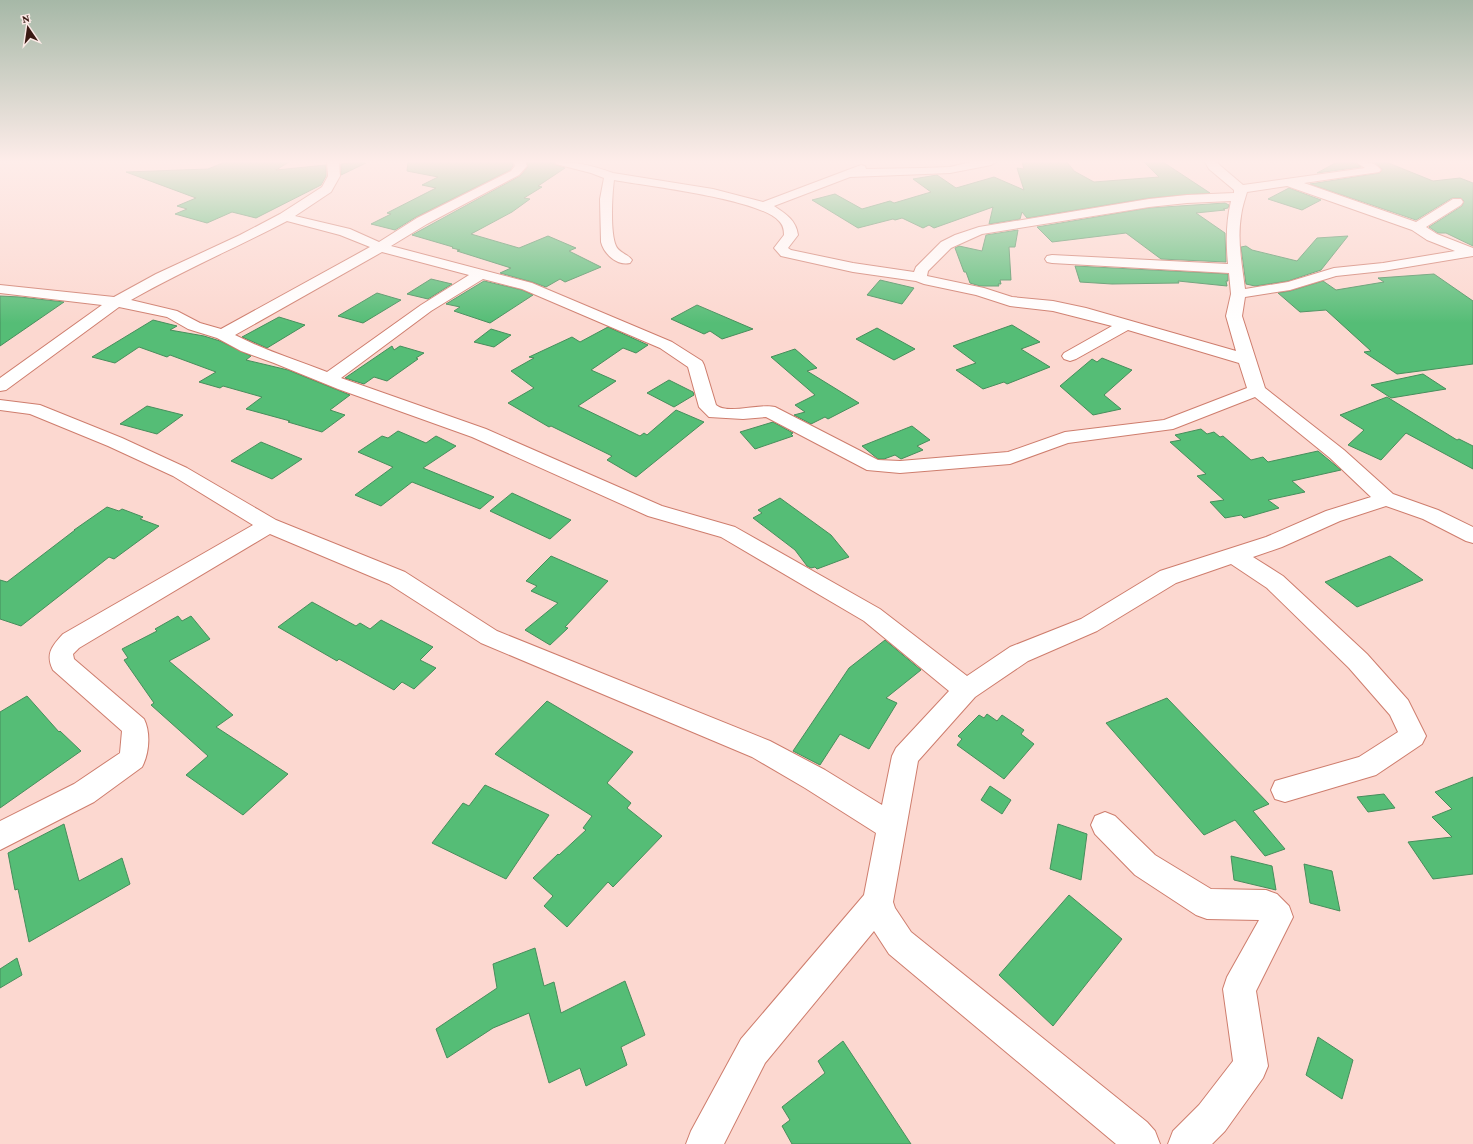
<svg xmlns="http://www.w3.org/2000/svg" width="1473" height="1144" font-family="'Crimson Pro',serif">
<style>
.building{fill:#55bd76;stroke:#478e5c}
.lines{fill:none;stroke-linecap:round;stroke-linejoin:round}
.street-casing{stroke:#ce7d6d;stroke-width:2}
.street{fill:#fff;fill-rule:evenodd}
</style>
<rect width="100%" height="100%" fill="#fcd8d0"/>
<g class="building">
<polygon points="225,162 289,162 276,170 326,165 326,176 321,185 256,218 232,212 207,223 175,214 187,209 177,206 196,198 126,172 208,169"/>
<polygon points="359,162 366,163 341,175 341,164"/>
<polygon points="408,162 513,162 513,166 510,170 416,217 395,230 371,224 391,214 387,213 436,188 422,185 438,177 407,171"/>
<polygon points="527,162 554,162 556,165 565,168 538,186 542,187 524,198 530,199 512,212 471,234 519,248 548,236 576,248 569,251 601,267 565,282 560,279 546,287 532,282 500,273 511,268 457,251 460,250 452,248 453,247 412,235 520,176 528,167"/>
<polygon points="1022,162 1067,162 1074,171 1094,182 1159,177 1144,162 1163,162 1210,193 1149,198 1027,218 1022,212 1020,219 989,224 993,207 934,228 929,225 923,228 902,218 895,220 893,219 858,228 812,200 835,194 862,209 890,201 894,203 931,192 913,179 937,175 956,188 994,177 1024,190 1017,168 1024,169"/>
<polygon points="1337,162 1355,162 1361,167 1317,173"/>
<polygon points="1374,162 1386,162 1433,181 1460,178 1473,183 1473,246 1446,233 1438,233 1429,227 1462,206 1464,201 1461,198 1452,198 1416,220 1310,184 1380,173 1382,169"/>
<polygon points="1289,188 1321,200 1302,210 1268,199"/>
<polygon points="1225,203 1229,205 1228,208 1223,209 1225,210 1196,213 1225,233 1226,262 1161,259 1126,233 1052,242 1037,227 1149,208"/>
<polygon points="1018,230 1015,247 1009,247 1011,280 1000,280 1001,284 998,284 999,286 980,286 970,283 966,272 964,272 955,248 959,246 982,251 986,235"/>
<polygon points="1348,236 1321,270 1288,281 1255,286 1246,284 1241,247 1246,246 1252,250 1297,261 1317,238"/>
<polygon points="1075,266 1228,274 1228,281 1226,281 1227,286 1178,281 1179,283 1112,284 1080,282"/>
<polygon points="1434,274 1473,301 1473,364 1397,374 1364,352 1371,351 1326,310 1300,312 1278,293 1290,291 1323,281 1336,290 1384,282 1378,278"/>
<polygon points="431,279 452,284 428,299 407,294"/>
<polygon points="880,280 914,288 902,304 867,295"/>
<polygon points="484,281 522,290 533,295 490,323 454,311 460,307 446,304"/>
<polygon points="377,293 401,300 363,323 338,316"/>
<polygon points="0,296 20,297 64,302 0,346"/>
<polygon points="697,305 753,329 722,339 710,331 704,334 671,319"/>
<polygon points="279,317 305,325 267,348 242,337"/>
<polygon points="153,320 177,326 170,330 204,336 220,341 251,356 246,360 288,370 350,395 330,410 345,415 322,432 288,422 290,421 246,409 262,397 223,386 220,388 199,382 216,372 170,355 167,357 139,347 115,363 92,357"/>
<polygon points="1012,325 1040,342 1021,349 1050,367 1007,384 1004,382 983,389 956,370 976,363 953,346"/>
<polygon points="608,327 648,345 636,353 623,348 591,370 616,381 578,406 640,436 644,433 647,435 676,410 704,422 636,477 607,460 612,456 551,426 549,427 508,403 534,388 511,371 534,358 529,357 572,337 580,342"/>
<polygon points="877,328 915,349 894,360 856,339"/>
<polygon points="491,329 511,335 494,347 474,342"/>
<polygon points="392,346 394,350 400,346 424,353 416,358 418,359 387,381 374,377 364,384 345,378"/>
<polygon points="795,349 817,368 807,371 859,403 828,419 825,417 811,424 794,415 805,412 795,405 815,395 771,357"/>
<polygon points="1102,358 1132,370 1104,395 1121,409 1093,415 1060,386 1092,359 1097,362"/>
<polygon points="1423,374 1446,389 1391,398 1371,385"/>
<polygon points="669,380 693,392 694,395 674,407 647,393"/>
<polygon points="1387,397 1457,440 1459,439 1473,446 1473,469 1406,433 1381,460 1348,445 1364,430 1340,415"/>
<polygon points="147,406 183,415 157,434 120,424"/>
<polygon points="773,422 793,433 791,434 793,436 755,449 740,432"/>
<polygon points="912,426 930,440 917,446 923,450 901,459 895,455 884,459 878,459 862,446"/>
<polygon points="1201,429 1207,434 1214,432 1220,437 1223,436 1251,460 1263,457 1268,462 1318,451 1341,470 1292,481 1305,492 1268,500 1279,508 1244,518 1241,515 1225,518 1210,502 1224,500 1197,476 1206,474 1170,442 1181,440 1175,435"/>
<polygon points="398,431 426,443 436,436 456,446 423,468 494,497 480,509 412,482 381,506 355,495 393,467 358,452 382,436 388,438"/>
<polygon points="261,442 302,459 272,479 231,461"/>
<polygon points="512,493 571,520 550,539 490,511"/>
<polygon points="780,498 831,535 849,557 817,569 815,567 811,568 807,566 795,550 753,518 762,513 758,510"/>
<polygon points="107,507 119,511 122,509 143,517 140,519 159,526 114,559 109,557 21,626 0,619 0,580 7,582 75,530 74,530"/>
<polygon points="551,556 608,581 565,627 568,628 550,645 525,630 558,603 531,591 537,586 526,581"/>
<polygon points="1390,556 1423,580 1357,607 1325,582"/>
<polygon points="312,602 356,626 360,623 370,629 381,620 433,647 420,660 436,668 414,689 402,682 394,690 339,659 337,661 278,627"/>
<polygon points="178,616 182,621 191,616 210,639 169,661 233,715 216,727 288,774 243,815 186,775 208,756 151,705 154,703 124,660 128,658 122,649 157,631 155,629"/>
<polygon points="885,640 921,670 886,698 897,703 869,749 840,734 820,765 793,751 849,668"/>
<polygon points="27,696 59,732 60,731 81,751 0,808 0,712"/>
<polygon points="1167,698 1269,804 1253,811 1285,849 1265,856 1235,820 1204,835 1106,723"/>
<polygon points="547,701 633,752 607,783 631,803 627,808 662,836 613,887 608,882 567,927 544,906 553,896 533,878 558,854 559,855 586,830 583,828 592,816 495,754"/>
<polygon points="987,714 997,721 1002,715 1024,730 1021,734 1034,744 1004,779 957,745 962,739 958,736 979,715 984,718"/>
<polygon points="1473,777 1473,874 1433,879 1408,842 1452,837 1432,817 1452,809 1435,792"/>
<polygon points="485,785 549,815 506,879 432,843 463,803 469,806"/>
<polygon points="990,786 1011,800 1002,814 981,800"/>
<polygon points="1384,794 1395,808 1368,812 1357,797"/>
<polygon points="64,824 79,881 122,858 130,884 29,942 18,889 15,890 8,853"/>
<polygon points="1058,824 1087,834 1081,880 1050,869"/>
<polygon points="1231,856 1272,866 1276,890 1234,880"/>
<polygon points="1304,864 1332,871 1340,911 1310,903"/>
<polygon points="1069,895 1122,939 1053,1026 999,975"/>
<polygon points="535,948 544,986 554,982 561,1013 625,981 645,1035 621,1047 627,1065 586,1086 580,1068 549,1083 529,1013 493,1028 447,1058 436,1029 497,988 493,964"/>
<polygon points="17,958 22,975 0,988 0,969"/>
<polygon points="1318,1037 1353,1060 1342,1099 1306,1075"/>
<polygon points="843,1041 911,1144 792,1144 782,1126 790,1120 782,1107 825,1073 818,1061"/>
</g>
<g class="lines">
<defs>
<g id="street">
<path d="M327,162h12l1,14 -9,16 -36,24 55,13 29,13 38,-24 94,-47 4,-5 -1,-4h11l2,4 -8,9 -92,49 -36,22 141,37 140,59 30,19 2,4 12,40c12,10 44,-2 59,2l103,53 22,1 108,-9 57,-20 99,-12 83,-32 -8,-25 -111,-33 -52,29 -6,2 -6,-2 -2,-3 2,-3 48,-27 -59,-15 -43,-5 -34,-11 -52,-11 -8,-3 -63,-9 -72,-16 -7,-8 10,-13c0,-6 -1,-10 -5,-14 -19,-22 -132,-35 -165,-41 -2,15 -4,53 2,66 3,7 12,8 16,14l-2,3c-13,3 -26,-9 -29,-21l-1,-43 4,-21 -13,-5 -35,-9 -1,-2c21,0 37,3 58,11l100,16 50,13 98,-37 4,1 1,3 56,-1 28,-1 21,-5h25l-5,3 -41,8 -100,4 -76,29c12,8 22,14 24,29l-10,13 3,2 62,13 61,9 2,-5 25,-25 14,-7 24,-8 170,-28 38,-4 47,-2v-3l-25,-21 -4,-7h11l27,23 122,-17 -9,-6c10,0 18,-1 25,8l-2,2 -75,11 112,39 37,-23h8l2,3 -2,3 -35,22 11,7 36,14v8l-90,15 -47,5 -46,14 -45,7 -3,19 23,72 79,62 49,44 45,16 35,17v16l-7,-2 -43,-22 -37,-13 -46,15 -58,26 -29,10 30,19 84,78 41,46 18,36 -4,8 -46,31 -91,27 -10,-3 -4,-9 4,-9 84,-24 39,-25 -8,-17 -41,-47 -82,-80 -36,-24 -55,19 -79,48 -69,30 -53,36 -57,64 -25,141 2,6 16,24 236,190 8,9 5,13h-44l-227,-190 -15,-23 -109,132 -41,81h-38l5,-13 50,-92 123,-144 12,-62 -71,-45 -53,-31 -271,-114 -92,-59 -119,-50 -191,114 -6,6 1,5 70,60c7,14 5,35 -2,48l-48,35 -94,48v-29l74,-37 46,-31 2,-22 -69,-61c-8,-16 -1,-24 10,-36l190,-109 -80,-49 -65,-30 -78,-32 -30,-4v-10l40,5 82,33 65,30 89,52 129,52 92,59 273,110 55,29 57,35 10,-49 4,-8 53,-57 -85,-70 -143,-84 -73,-21 -176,-79 -134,-48 -64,-26 -33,-12 -24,-13 -29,-9 -21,-12 -48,-10 -113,83 -6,1v-13l102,-73 -102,-12v-8l114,12 42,-23 84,-39 40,-21 42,-27 6,-11zM1287,186l125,44 15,10 28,11 -72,12 -49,5 -46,14 -43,7c-3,-24 -8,-49 -4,-73 1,-9 4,-17 6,-24zM1231,201c-5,21 -5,42 -3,63l-176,-9 -5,1 -2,3 2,3 5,1 177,10 2,21 -5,22 10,35 -150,-43 -33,-7 -41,-4 -28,-9 -57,-12 1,-5 23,-23 31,-14 167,-27 38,-4zM287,221l53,14 30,12 -149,82 -21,-6 -23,-12 -46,-11c51,-29 104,-52 156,-79zM382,252l87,23 -48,30 -94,67c-31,-12 -63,-22 -92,-37zM483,279l39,10 138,59 28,19 11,40 10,10 34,2 23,-2 101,53 33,3 110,-9 58,-21 105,-14 82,-32 75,61 41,39 -45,14 -60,26 -106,34 -79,48 -71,28 -43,29 -87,-67 -145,-82 -73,-21 -176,-77 -145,-51 90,-67z"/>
<polygon points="1105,812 1115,816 1155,855 1211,889 1266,890 1277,894 1289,906 1293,917 1256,991 1268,1066 1263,1078 1225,1131 1212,1144 1168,1144 1173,1131 1199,1105 1233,1061 1223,989 1227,977 1259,920 1207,919 1196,915 1135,875 1095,834 1091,825 1095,816"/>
</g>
</defs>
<use href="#street" class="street-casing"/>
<use href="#street" class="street"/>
</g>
<linearGradient id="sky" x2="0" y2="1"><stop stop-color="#a6b8a7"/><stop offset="0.5" stop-color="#feedea"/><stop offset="1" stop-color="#feedea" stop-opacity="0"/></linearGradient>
<rect width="1473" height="323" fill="url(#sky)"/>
<g transform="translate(28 28) rotate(347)" stroke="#fce9e6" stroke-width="3" paint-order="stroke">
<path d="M0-3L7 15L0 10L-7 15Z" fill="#3a1a14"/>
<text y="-6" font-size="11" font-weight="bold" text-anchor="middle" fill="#3a1a14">N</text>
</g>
</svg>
